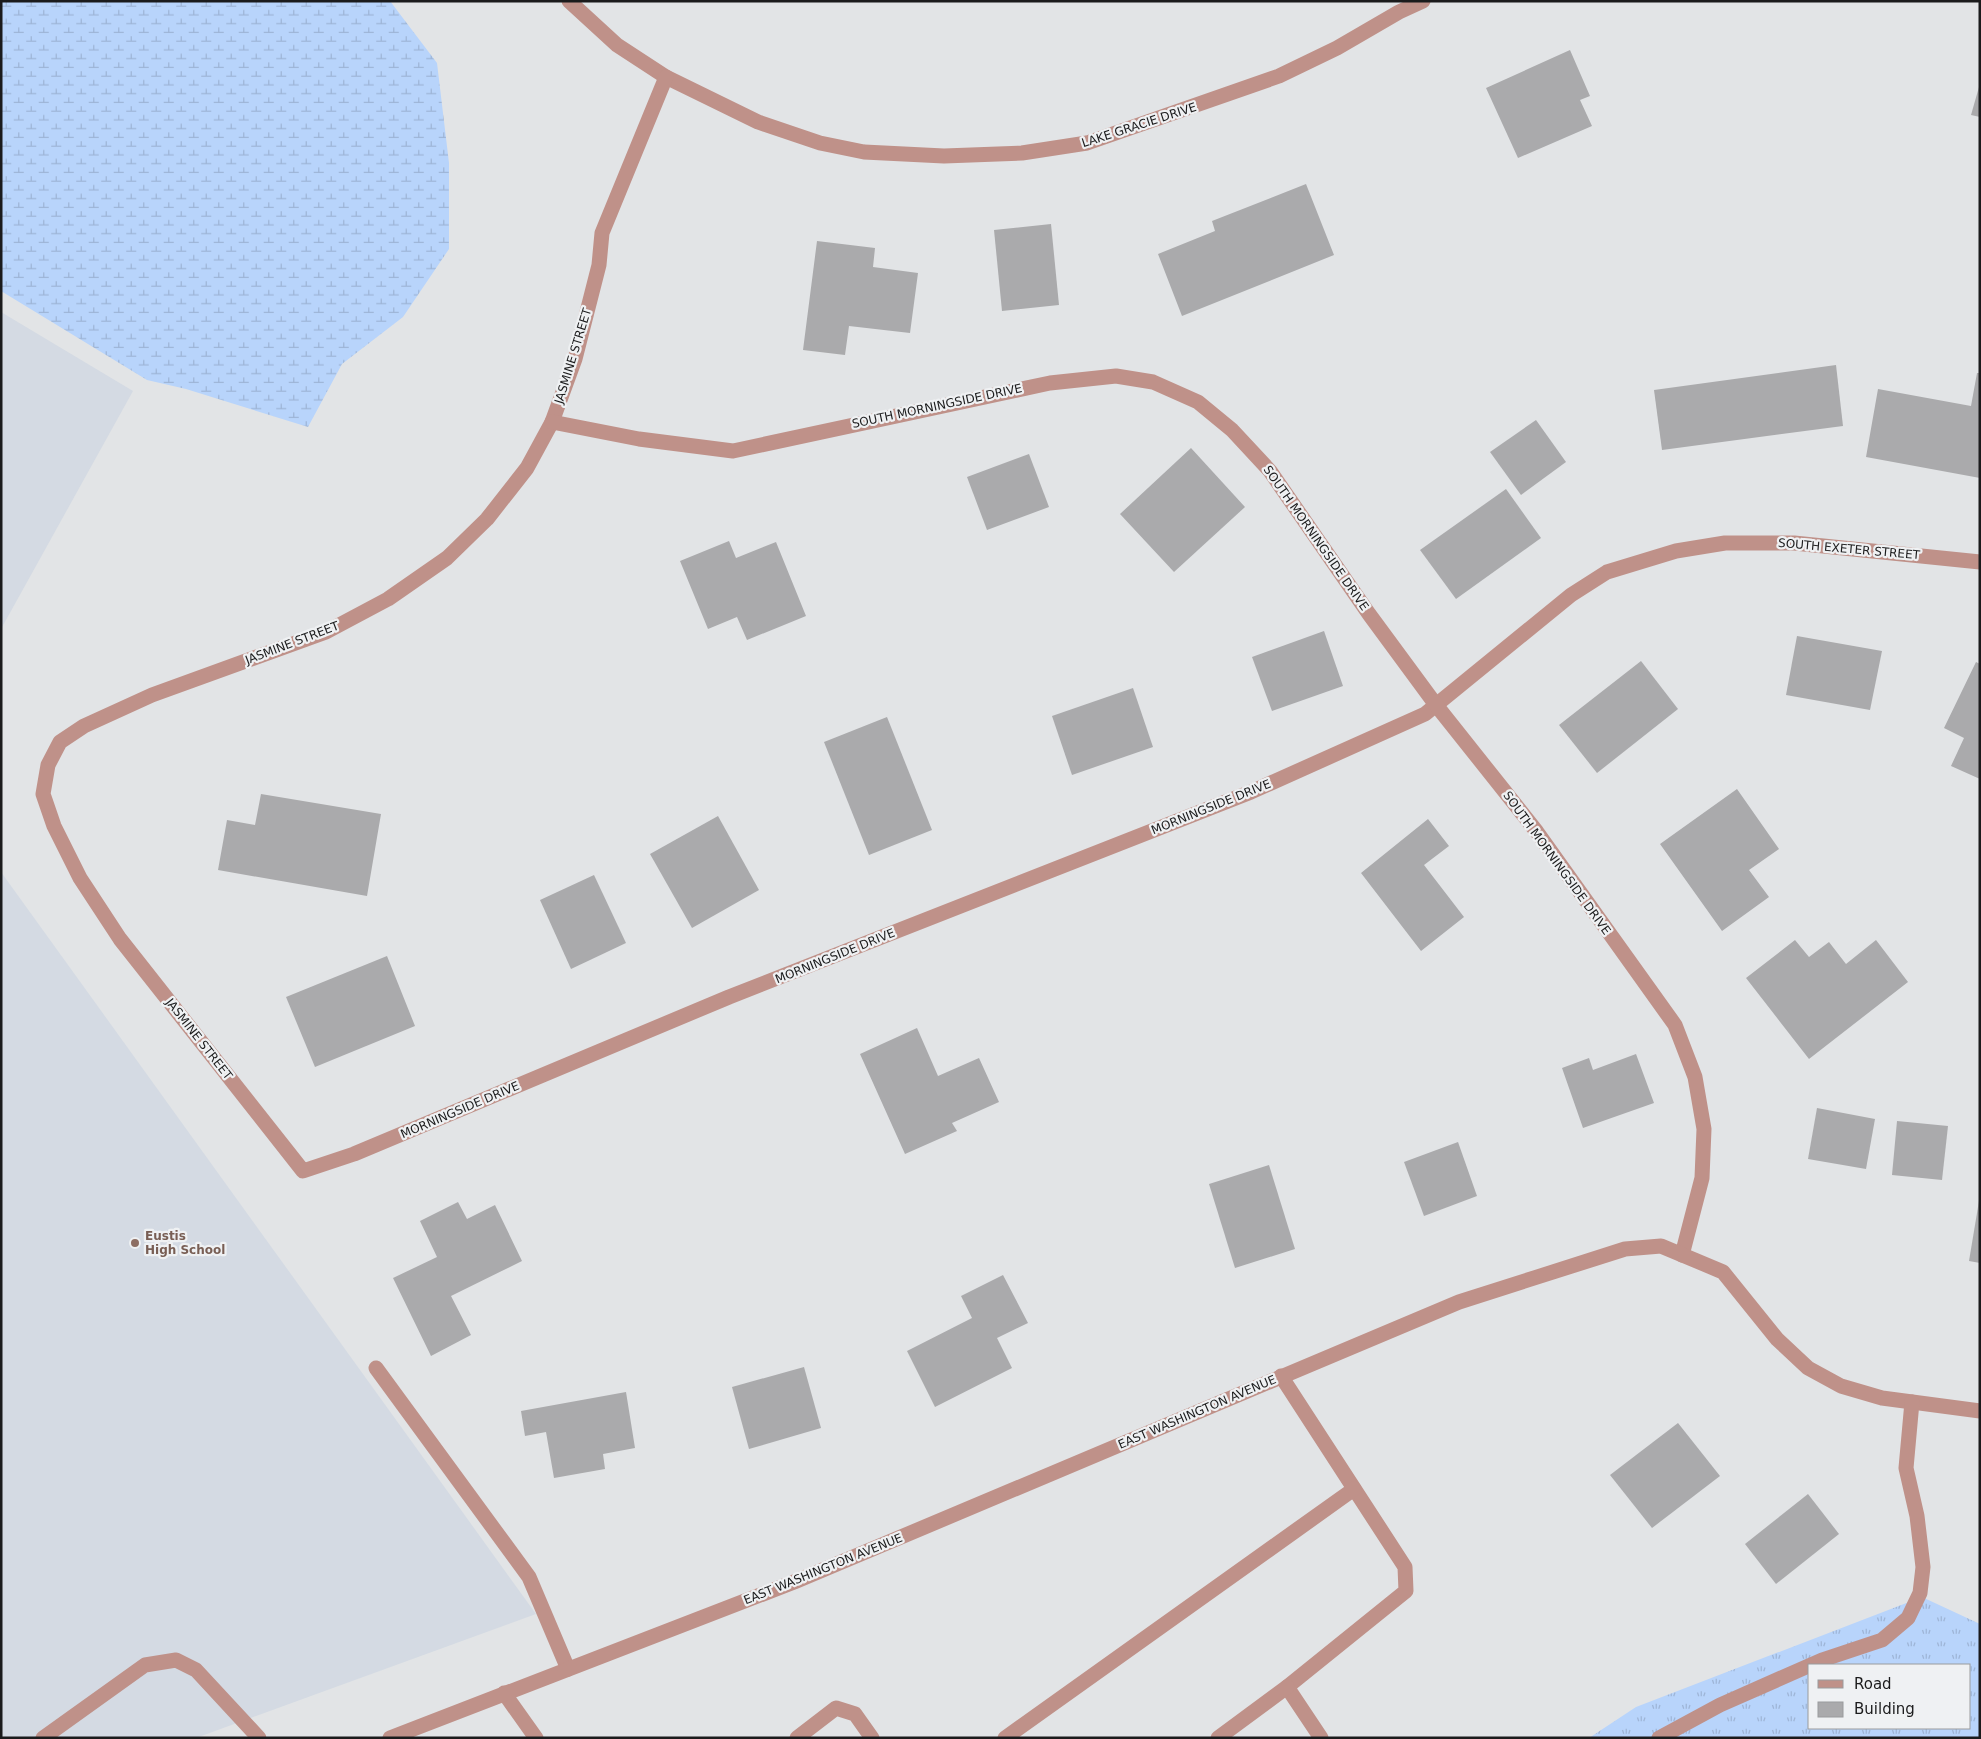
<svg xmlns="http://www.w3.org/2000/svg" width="1981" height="1739" font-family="'DejaVu Sans',sans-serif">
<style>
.built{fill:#d4dae3}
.grass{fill:url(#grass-tufts);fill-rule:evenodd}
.wetland{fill:url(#wetland-marsh)}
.building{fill:#aaaaac}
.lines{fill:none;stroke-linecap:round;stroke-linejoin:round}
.lane{stroke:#bf9189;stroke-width:15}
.street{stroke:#bf9189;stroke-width:15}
.education-dot{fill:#8d6e63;stroke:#eff1f3;stroke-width:2}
.labels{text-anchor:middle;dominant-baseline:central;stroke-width:4.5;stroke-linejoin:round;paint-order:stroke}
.street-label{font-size:12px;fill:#1b1b1c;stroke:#eff1f3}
.education-label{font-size:12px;font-weight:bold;fill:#785e54;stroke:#eff1f3;text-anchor:start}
</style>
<defs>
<pattern id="grass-tufts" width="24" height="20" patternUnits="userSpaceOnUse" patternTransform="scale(1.25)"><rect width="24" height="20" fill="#b8d4fb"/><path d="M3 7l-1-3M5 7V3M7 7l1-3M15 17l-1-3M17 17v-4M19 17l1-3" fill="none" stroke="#9eb5d7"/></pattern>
<pattern id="wetland-marsh" width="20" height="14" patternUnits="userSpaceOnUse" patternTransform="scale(1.25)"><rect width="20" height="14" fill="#b8d4fb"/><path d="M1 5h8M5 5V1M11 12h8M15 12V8" fill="none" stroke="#9eb5d7"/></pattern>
</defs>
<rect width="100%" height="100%" fill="#e2e4e6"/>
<g class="built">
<polygon points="1,312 133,391 1,629"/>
<polygon points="1,872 536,1614 196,1738 1,1738"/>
</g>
<path class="grass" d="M1922,1597l58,27v114h-391l47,-31zM1810,1665h160v63h-160z"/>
<polygon class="wetland" points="1,1 390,1 437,63 449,163 449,249 403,317 342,364 308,427 186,389 147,380 1,291"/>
<g class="building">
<polygon points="1570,50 1590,96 1580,100 1592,126 1518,158 1486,88"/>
<polygon points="1979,87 1980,87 1980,117 1971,115"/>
<polygon points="1306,184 1334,255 1182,316 1158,254 1215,231 1212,221"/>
<polygon points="1051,224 1059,305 1002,311 994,230"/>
<polygon points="817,241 875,248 873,267 918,273 910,333 849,326 845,355 803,350"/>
<polygon points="1836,365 1843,426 1662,450 1654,390"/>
<polygon points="1977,373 1980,373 1980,478 1866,457 1878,389 1971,406"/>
<polygon points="1536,420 1566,462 1521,495 1490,452"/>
<polygon points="1191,448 1245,507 1174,572 1120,514"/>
<polygon points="1029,454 1049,507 987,530 967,477"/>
<polygon points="1506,489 1541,538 1456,599 1420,550"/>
<polygon points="729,541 736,558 776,542 806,616 747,640 737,617 708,629 680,561"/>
<polygon points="1324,631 1343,686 1272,711 1252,657"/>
<polygon points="1797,636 1882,651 1870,710 1786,695"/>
<polygon points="1641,661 1678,709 1597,773 1559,725"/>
<polygon points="1976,662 1980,664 1980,779 1951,766 1964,738 1944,728"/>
<polygon points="1133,688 1153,747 1072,775 1052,716"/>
<polygon points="887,717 932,830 869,855 824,742"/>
<polygon points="1737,789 1779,849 1749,870 1769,897 1722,931 1660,844"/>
<polygon points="261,794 381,814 367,896 218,870 227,820 255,825"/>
<polygon points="718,816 759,890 692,928 650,854"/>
<polygon points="1428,819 1449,846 1424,865 1464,917 1421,951 1361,873"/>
<polygon points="594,875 626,943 571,969 540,900"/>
<polygon points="1795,940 1809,957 1829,942 1846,964 1876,940 1908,982 1809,1059 1746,978"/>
<polygon points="387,956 415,1026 315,1067 286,997"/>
<polygon points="917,1028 938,1076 979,1058 999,1102 952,1123 957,1131 905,1154 860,1054"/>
<polygon points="1636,1054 1654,1103 1583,1128 1562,1068 1589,1058 1593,1070"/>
<polygon points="1817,1108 1875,1119 1866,1169 1808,1159"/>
<polygon points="1897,1121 1948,1126 1942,1180 1892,1175"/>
<polygon points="1458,1142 1477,1196 1424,1216 1404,1162"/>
<polygon points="1269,1165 1295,1249 1235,1268 1209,1184"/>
<polygon points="1979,1201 1980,1202 1980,1263 1969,1261"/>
<polygon points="458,1202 467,1219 495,1205 522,1261 451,1296 471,1335 431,1356 393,1278 437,1257 420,1221"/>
<polygon points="1003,1275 1028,1323 997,1338 1012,1368 935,1407 907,1351 972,1318 961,1296"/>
<polygon points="804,1367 821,1428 749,1449 732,1387"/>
<polygon points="626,1392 635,1448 603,1454 605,1469 554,1478 546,1432 525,1436 521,1411"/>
<polygon points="1678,1423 1720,1476 1652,1528 1610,1475"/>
<polygon points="1808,1494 1839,1534 1776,1584 1745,1544"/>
</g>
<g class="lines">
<g class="lane">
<polyline points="376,1368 529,1577 568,1669"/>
<polyline points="1281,1376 1405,1567 1406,1591 1287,1687 1321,1738"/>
<polyline points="504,1693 536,1738"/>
<polyline points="43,1738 145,1665 176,1660 196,1670 259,1738"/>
<polyline points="797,1738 836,1708 855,1714 872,1738"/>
<polyline points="1005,1738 1354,1489"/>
<polyline points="1218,1738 1287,1687"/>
</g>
<g class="street">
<polyline points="569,1 617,45 666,77 758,122 820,143 864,152 944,156 1022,153 1087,143 1279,76 1337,48 1399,12 1423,1"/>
<polyline points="666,77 602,233 599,265 575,359 552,422 527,468 487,519 447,558 388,599 326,632 152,695 84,726 60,742 48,765 43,794 54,826 80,878 120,939 303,1171 354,1154 729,997 1251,792 1425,714 1571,595 1607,572 1676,551 1725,543 1794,543 1980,562"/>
<polyline points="552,422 639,439 733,451 1050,383 1116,376 1153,382 1198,402 1232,430 1270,471 1369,614 1436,705 1537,832 1675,1025 1695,1077 1704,1129 1702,1178 1682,1255"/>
<polyline points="390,1738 794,1582 1459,1302 1625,1249 1661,1246 1723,1272 1777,1339 1808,1368 1841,1386 1882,1398 1980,1411"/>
<polyline points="1659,1738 1720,1705 1822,1660 1882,1640 1908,1618 1920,1593 1923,1567 1917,1516 1906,1468 1912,1402"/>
</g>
</g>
<circle class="education-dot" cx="135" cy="1243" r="5"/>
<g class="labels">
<g class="street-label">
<text transform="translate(1139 125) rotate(-18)">LAKE GRACIE DRIVE</text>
<text transform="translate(573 356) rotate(-73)">JASMINE STREET</text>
<text transform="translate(937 406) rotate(-12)">SOUTH MORNINGSIDE DRIVE</text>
<text transform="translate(1316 538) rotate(55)">SOUTH MORNINGSIDE DRIVE</text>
<text transform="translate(1849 549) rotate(5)">SOUTH EXETER STREET</text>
<text transform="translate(292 643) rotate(-21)">JASMINE STREET</text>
<text transform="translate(1211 807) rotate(-22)">MORNINGSIDE DRIVE</text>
<text transform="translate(1557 863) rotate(54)">SOUTH MORNINGSIDE DRIVE</text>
<text transform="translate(835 956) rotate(-22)">MORNINGSIDE DRIVE</text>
<text transform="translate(199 1039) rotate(52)">JASMINE STREET</text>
<text transform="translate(460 1110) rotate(-23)">MORNINGSIDE DRIVE</text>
<text transform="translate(1197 1412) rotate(-23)">EAST WASHINGTON AVENUE</text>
<text transform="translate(823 1569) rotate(-22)">EAST WASHINGTON AVENUE</text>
</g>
<g class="education-label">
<text x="145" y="1236">Eustis<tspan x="145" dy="14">High School</tspan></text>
</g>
</g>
<rect width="1981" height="1739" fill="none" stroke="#1b1b1c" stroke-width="5"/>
<rect x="1808" y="1664" width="162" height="65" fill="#eff1f3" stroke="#9a9b9d"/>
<rect x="1818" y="1680" width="25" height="8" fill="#bf9189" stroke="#9a9b9d"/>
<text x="1854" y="1689" font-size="15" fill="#1b1b1c">Road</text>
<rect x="1818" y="1702" width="25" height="15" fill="#aaaaac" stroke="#9a9b9d"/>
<text x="1854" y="1714" font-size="15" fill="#1b1b1c">Building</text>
</svg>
